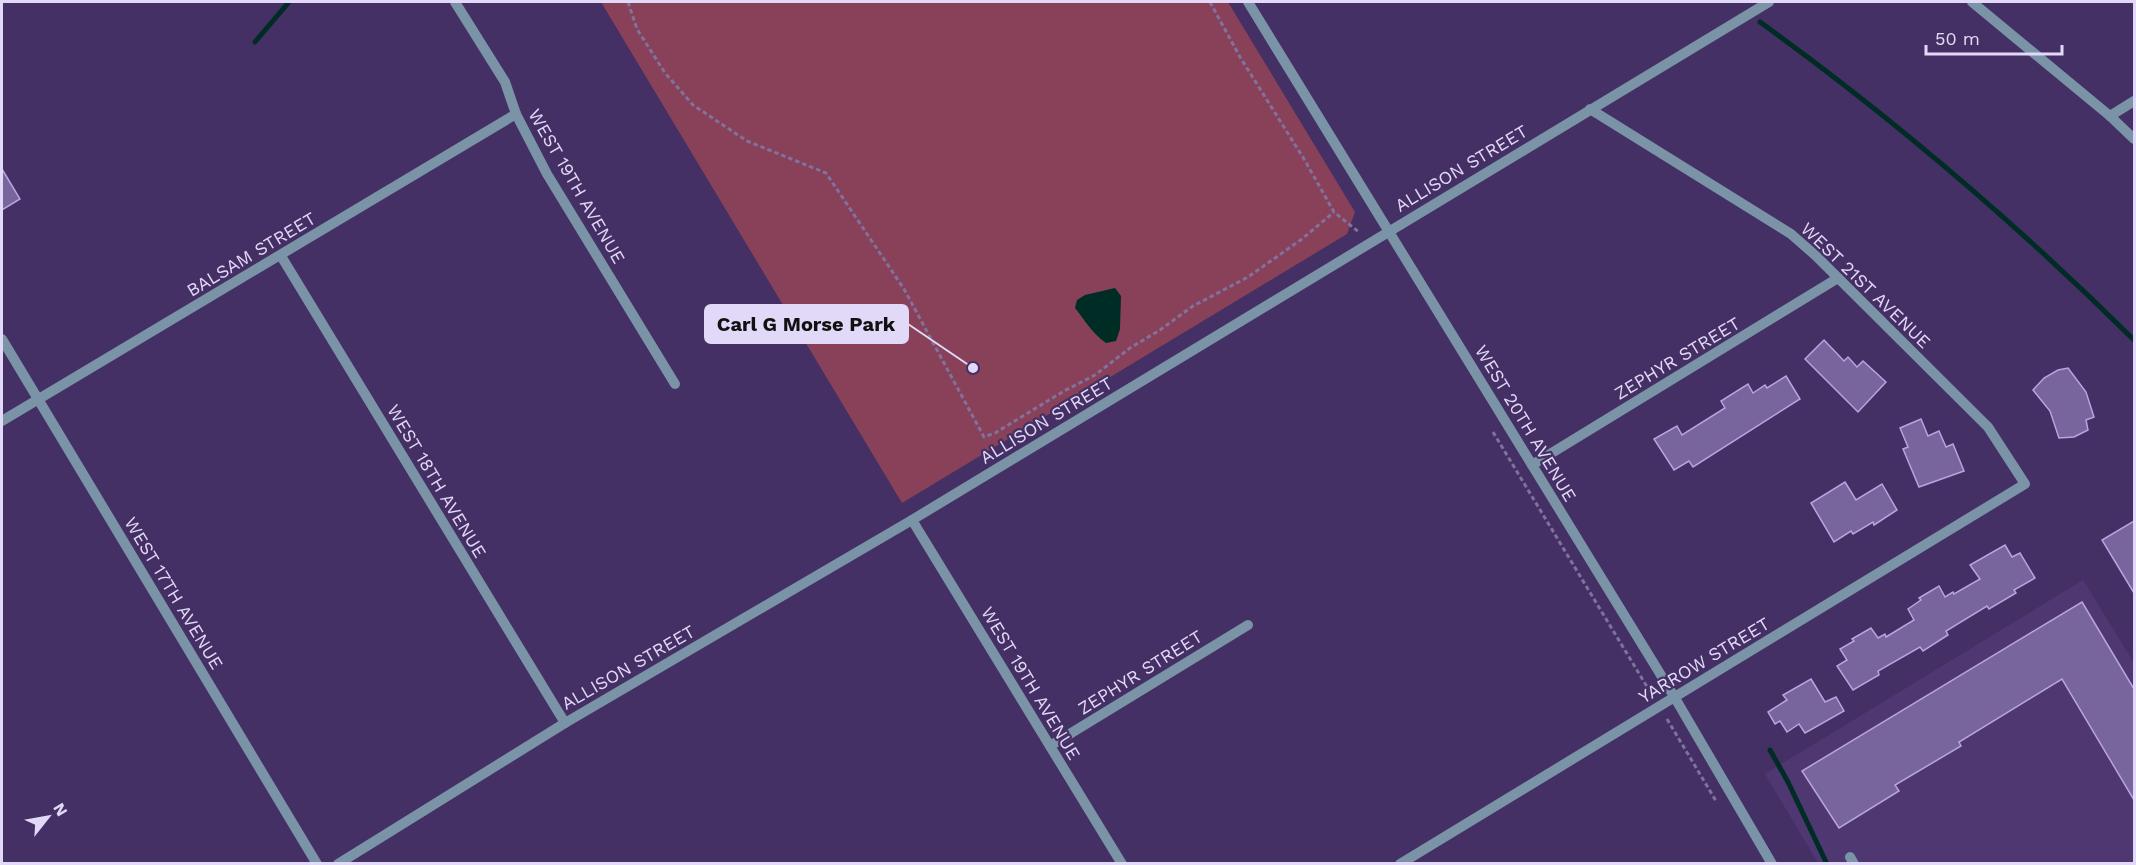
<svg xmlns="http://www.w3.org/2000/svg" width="2136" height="865" font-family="'Work Sans',sans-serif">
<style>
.built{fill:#4f3872}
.green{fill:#89415a}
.water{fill:#002c26}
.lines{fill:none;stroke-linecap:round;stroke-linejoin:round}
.stream{stroke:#002c26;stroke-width:5}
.building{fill:#79659d;stroke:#b9a4e1;stroke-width:1.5}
.path{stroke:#81719d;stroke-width:3;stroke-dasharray:4.5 3;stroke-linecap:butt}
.minor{stroke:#7a93a6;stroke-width:10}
.labels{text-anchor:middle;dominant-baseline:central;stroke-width:4.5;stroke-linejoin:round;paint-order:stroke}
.street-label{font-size:18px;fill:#e2d8f8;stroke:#443064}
.leader{fill:none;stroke:#e2d8f8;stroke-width:2}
.callout-dot{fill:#e2d8f8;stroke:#443064;stroke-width:2}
.callout{fill:#e2d8f8;stroke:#e2d8f8;stroke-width:2}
.callout-label{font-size:20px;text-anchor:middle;font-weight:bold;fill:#111}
</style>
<rect width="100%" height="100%" fill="#443064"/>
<polygon class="built" points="2083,580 2134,663 2134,863 1818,863 1765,774"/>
<polygon class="green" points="601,2 1228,2 1355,212 1347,234 902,503"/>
<path class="water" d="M1115,288l6,8 -1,33 -4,12 -10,2c-14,-10 -20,-21 -31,-35l2,-8 8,-5z"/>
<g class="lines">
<g class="stream">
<path d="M1760,22c133,96 258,203 374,318"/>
<polyline points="255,42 289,2"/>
<polyline points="1770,750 1788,782 1827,864"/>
</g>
</g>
<g class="building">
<polygon points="2,169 20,199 2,210"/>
<polygon points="1824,340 1844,361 1848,357 1857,367 1863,361 1886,382 1858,412 1805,359"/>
<polygon points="2068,368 2086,392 2094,417 2086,420 2088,430 2074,437 2059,438 2050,411 2033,390 2044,378 2058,370"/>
<polygon points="1786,376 1800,399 1693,467 1689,461 1674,470 1654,439 1677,426 1682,435 1725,408 1721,401 1748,384 1753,393 1765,385 1767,388"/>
<polygon points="1921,419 1928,436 1939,431 1946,447 1953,444 1964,471 1919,487 1903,449 1908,447 1900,428"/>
<polygon points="1845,482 1856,500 1882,484 1897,510 1874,525 1873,522 1853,534 1851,531 1834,542 1811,503"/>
<polygon points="2134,521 2134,593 2102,540"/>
<polygon points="2005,545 2012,557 2020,553 2035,578 2014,590 2016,593 1989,609 1987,606 1946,631 1948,635 1923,651 1920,647 1878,671 1879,675 1853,690 1837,666 1847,660 1840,649 1854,641 1852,639 1871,628 1878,638 1885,634 1886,637 1914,620 1908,609 1921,600 1919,598 1939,586 1945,597 1953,592 1954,594 1980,579 1970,565"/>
<polygon points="2082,602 2134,689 2134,800 2062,679 1959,742 1961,746 1895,785 1899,791 1839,828 1802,771"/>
<polygon points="1811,679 1825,702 1836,697 1844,711 1805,733 1799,724 1787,732 1780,721 1775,724 1768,712 1787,700 1783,695"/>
</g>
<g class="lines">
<g class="path">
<polyline points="628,2 637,29 665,73 693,105 747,141 826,173 904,289 984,437 995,433 1064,391 1095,375 1130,348 1160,330 1193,306 1248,277 1302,239 1334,212"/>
<polyline points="1210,2 1240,57 1304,159 1334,212 1360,233"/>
<polyline points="1493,432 1652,695"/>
<polyline points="1667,719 1716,801"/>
</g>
<g class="minor">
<polyline points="455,2 505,82 516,114 547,174 675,384"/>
<polyline points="1248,2 1675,698 1772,864"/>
<polyline points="1972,2 2110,116 2134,139"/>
<polyline points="2110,116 2134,101"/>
<polyline points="281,256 565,723"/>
<polyline points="2,339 317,864"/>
<polyline points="2,421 516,114"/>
<polyline points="1532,465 1838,278"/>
<polyline points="912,520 1122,864"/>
<polyline points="1050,746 1248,625"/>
<polyline points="1850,857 1854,864"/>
<polyline points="338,864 565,723 912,520 1769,2"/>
<polyline points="1400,864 2025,484 1988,427 1815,255 1791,234 1590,109"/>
</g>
</g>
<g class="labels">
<g class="street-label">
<text transform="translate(1461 168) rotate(-31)">ALLISON STREET</text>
<text transform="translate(577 186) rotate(60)">WEST 19TH AVENUE</text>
<text transform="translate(251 254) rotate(-31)">BALSAM STREET</text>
<text transform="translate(1866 285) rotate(44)">WEST 21ST AVENUE</text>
<text transform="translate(1677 358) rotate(-31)">ZEPHYR STREET</text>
<text transform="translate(1046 420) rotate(-31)">ALLISON STREET</text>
<text transform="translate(1526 423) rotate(59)">WEST 20TH AVENUE</text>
<text transform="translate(437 481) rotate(59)">WEST 18TH AVENUE</text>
<text transform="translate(174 593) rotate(59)">WEST 17TH AVENUE</text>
<text transform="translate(1704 660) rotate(-31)">YARROW STREET</text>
<text transform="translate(628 667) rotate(-30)">ALLISON STREET</text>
<text transform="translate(1140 672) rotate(-32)">ZEPHYR STREET</text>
<text transform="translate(1031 683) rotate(59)">WEST 19TH AVENUE</text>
</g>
</g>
<path class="leader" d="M973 368L908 324"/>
<circle class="callout-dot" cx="973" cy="368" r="6"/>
<rect class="callout" x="705" y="305" width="203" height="38" rx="6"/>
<g class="callout-label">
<text x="806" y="331">Carl G Morse Park</text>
</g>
<rect width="2136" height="865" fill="none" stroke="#e2d8f8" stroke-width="6"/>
<g transform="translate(48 817) rotate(59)" stroke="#443064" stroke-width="4.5" paint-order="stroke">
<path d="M0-4.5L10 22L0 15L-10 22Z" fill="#e2d8f8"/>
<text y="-9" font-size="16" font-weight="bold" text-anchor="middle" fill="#e2d8f8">N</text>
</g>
<path d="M1926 45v9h136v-9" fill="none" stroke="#e2d8f8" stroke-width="3"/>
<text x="1935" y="45" font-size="18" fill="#e2d8f8" stroke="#443064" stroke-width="4.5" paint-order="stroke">50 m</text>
</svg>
